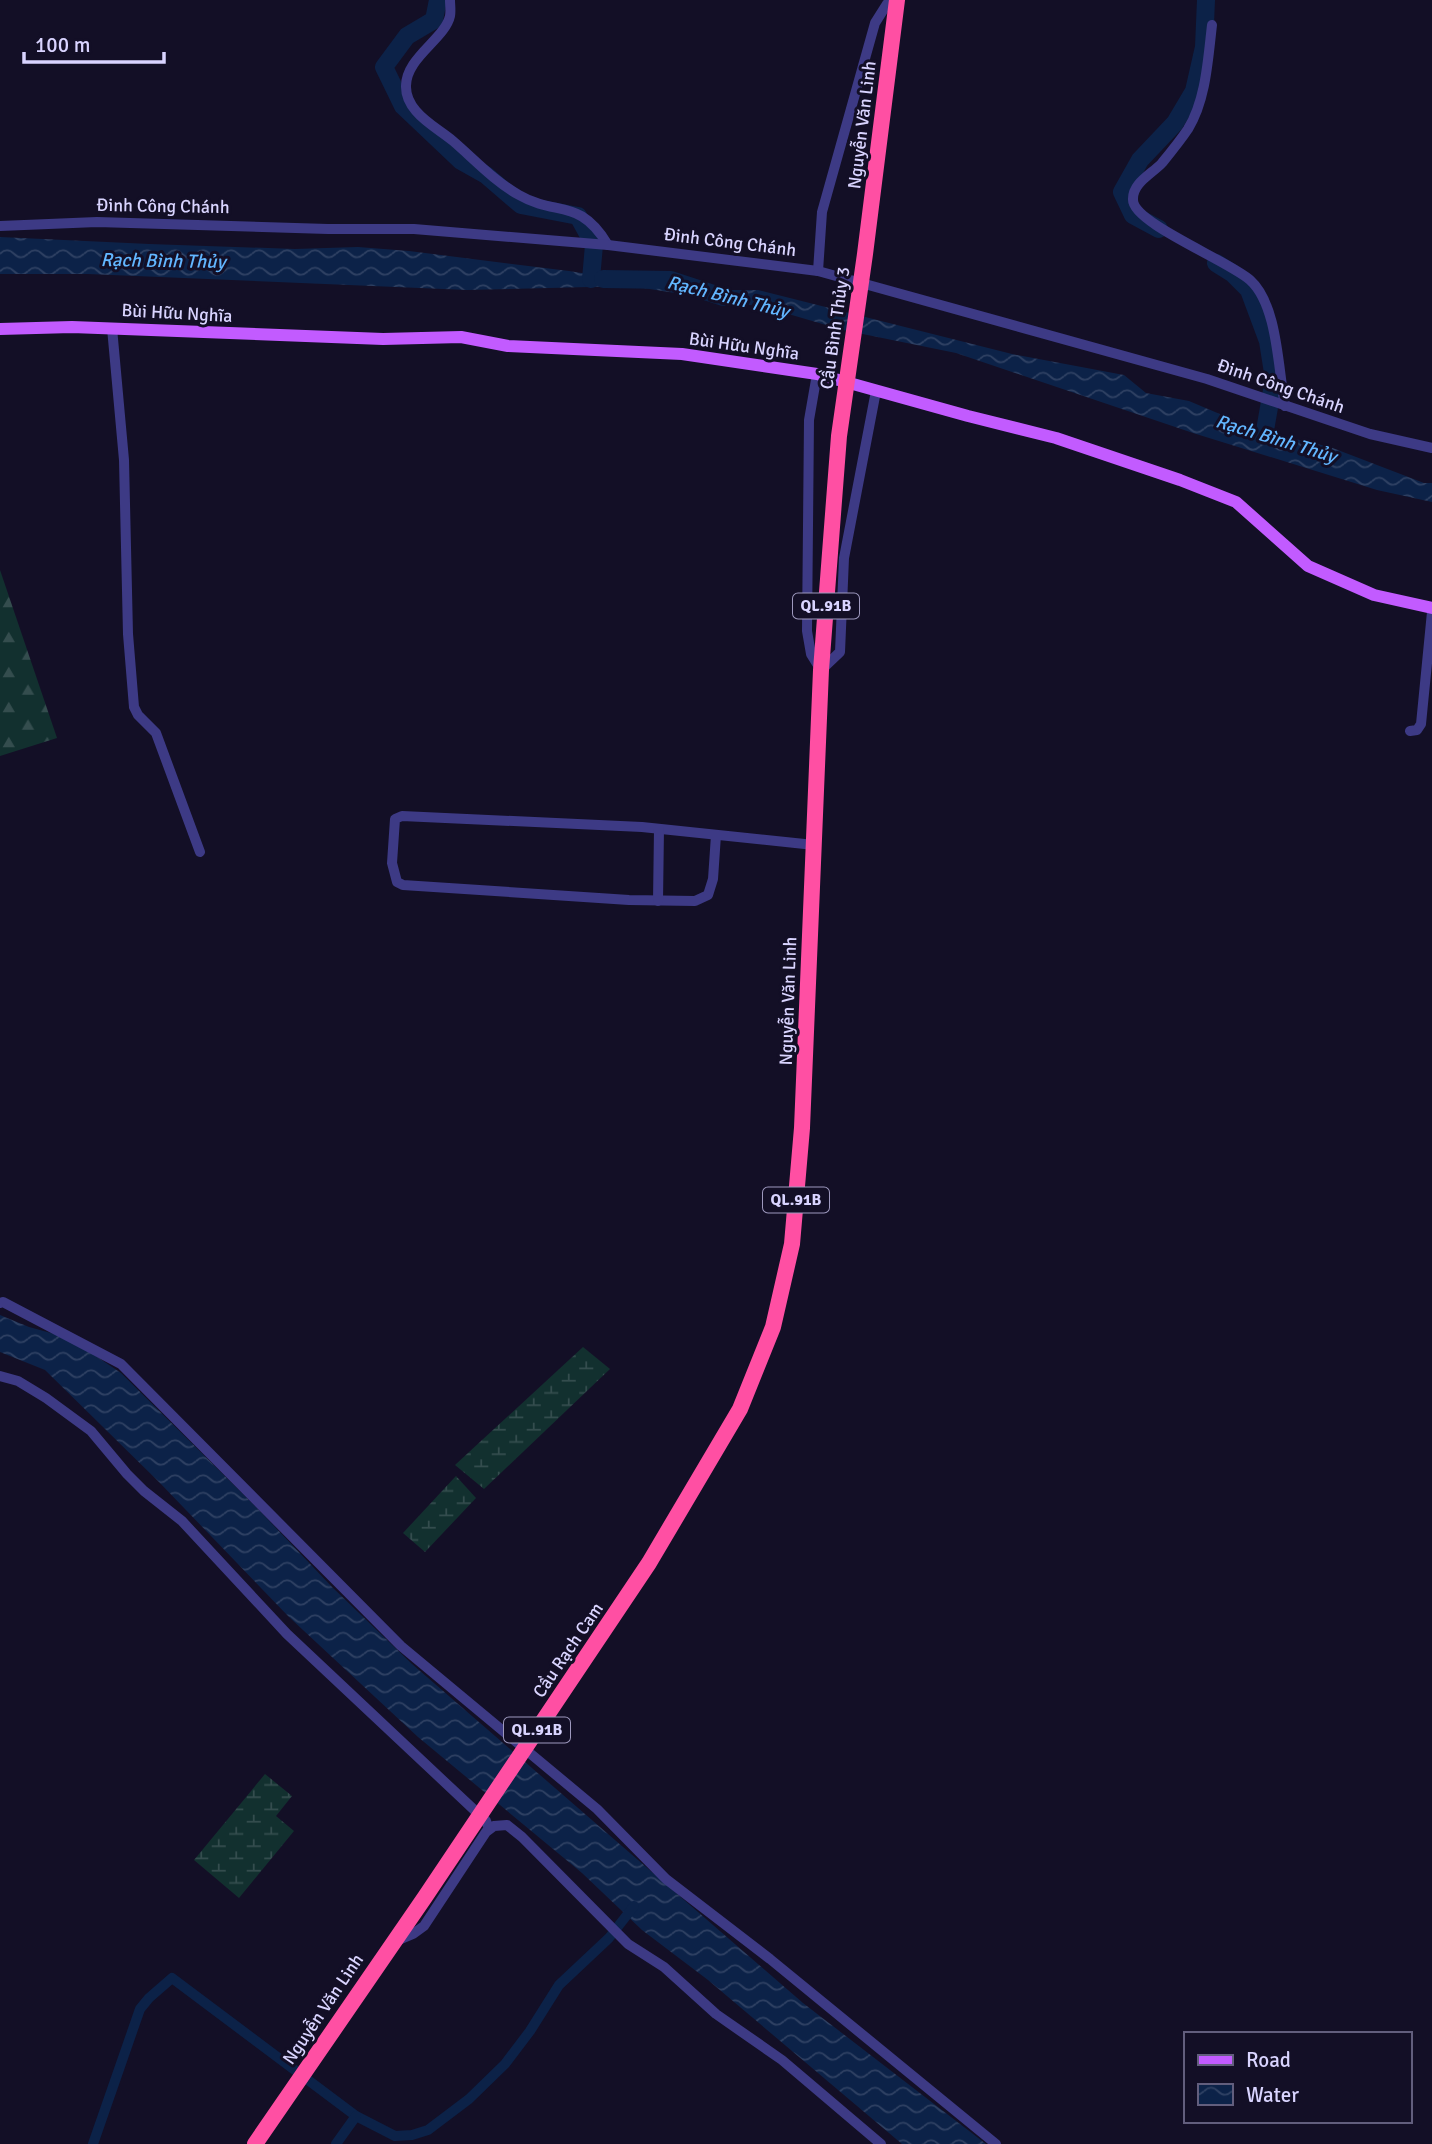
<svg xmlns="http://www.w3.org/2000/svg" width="1432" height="2144" font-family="Signika,sans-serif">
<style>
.forest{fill:url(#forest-firs)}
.wetland{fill:url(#wetland-marsh)}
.water{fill:url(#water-waves)}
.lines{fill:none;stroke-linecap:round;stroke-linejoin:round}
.canal{stroke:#0c2248;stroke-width:10}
.river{stroke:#0c2248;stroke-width:18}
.minor{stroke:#3d3a85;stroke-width:10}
.major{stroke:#c25bff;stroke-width:12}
.highway{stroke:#ff4fa3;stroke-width:16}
.labels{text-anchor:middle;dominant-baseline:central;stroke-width:6;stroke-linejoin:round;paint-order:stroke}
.shield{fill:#130f26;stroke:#9e99be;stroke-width:2}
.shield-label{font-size:16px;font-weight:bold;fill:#d9d4ff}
.street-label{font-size:18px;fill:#d9d4ff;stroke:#130f26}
.water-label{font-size:19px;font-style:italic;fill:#62b6ff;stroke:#130f26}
</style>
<defs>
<pattern id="forest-firs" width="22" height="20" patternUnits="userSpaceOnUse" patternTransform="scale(1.75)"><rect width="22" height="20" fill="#12302f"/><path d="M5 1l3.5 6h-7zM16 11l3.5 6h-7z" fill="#344d4e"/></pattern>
<pattern id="wetland-marsh" width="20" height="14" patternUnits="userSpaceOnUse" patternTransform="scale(1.75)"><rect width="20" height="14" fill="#12302f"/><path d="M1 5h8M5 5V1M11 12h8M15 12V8" fill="none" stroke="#344d4e"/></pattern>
<pattern id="water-waves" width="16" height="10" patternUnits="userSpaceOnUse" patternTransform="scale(1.75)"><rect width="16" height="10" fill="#0c2248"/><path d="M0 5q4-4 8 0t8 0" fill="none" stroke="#2f4163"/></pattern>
</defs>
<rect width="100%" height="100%" fill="#130f26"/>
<polygon class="forest" points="0,570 57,738 0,756"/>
<g class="wetland">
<polygon points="583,1347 610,1369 484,1489 455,1465"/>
<polygon points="456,1476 476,1498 425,1552 403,1533"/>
<polygon points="265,1774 292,1796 276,1816 294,1831 239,1898 194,1860"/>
</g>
<g class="water">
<polygon points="0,237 149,244 295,249 358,247 409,251 569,271 689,290 758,290 1012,354 1124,375 1146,393 1189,401 1260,431 1330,447 1424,483 1432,483 1432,502 1377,490 1193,433 956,353 843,330 768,308 631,286 467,290 88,274 0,274"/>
<polygon points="0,1315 29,1327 69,1338 121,1373 257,1508 332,1587 412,1664 803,2003 986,2144 902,2144 708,1980 642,1930 582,1873 418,1737 289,1617 159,1482 45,1370 0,1352"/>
</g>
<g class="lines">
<g class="canal">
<polyline points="93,2144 140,2009 149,1998 172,1978 356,2116 395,2136 412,2135 428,2130 469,2099 505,2064 530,2031 559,1985 609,1938 634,1906"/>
<polyline points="336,2144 356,2116"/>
</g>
<g class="river">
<polyline points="438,0 434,20 407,36 384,67 403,106 461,161 486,175 521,205 578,216 594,245 591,279"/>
<polyline points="1159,229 1133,215 1122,192 1140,160 1175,123 1194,91 1204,47 1206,0"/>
<polyline points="1216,263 1232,273 1249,290 1268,341 1274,379 1264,436"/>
<polyline points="603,279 671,280 723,297"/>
</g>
<g class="minor">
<path d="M450,0c0,5 1,11 0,16 -5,23 -45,42 -44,71 0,9 4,17 10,24 10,12 25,20 37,30 21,18 41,40 66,54 38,22 60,2 89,50"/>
<path d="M1212,25c-4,34 -6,75 -24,104 -8,12 -17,23 -26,34 -10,11 -30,20 -29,37 0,23 96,61 117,80 28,25 28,90 35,126"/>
<polyline points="0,226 97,222 328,229 414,229 608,245 818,271 1207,379 1370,434 1432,448"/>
<polyline points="818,271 822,212 875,23 887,4 894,0"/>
<polyline points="112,328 124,460 128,634 134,707 138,715 156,733 200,852"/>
<polyline points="817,374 809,420 807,631 811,654 821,670 840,652 844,558 876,391"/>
<polyline points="1410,731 1417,730 1421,724 1432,612"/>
<polyline points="716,835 713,879 708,895 695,901 629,900 403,885 397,882 392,863 395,819 402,816 642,827 814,845"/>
<polyline points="658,901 659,829"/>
<polyline points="0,1303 3,1302 121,1364 401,1646 597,1809 666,1879 770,1959 996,2144"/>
<polyline points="0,1376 18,1381 46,1398 91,1431 127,1474 144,1491 182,1521 287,1634 486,1821 489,1829"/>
<polyline points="394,1942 413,1934 424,1926 486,1832 494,1826 507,1825 522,1837 628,1944 664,1967 716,2014 782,2060 881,2144"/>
</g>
<polyline class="major" points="0,329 72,327 383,339 461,337 508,346 682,354 817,374 968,416 1056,438 1180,480 1236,502 1308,566 1374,595 1432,608"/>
<polyline class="highway" points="255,2144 425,1897 649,1563 740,1409 773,1327 792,1244 802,1128 821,670 839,436 865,254 897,0"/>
</g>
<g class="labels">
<g class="shield">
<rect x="793" y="593.5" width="66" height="25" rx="5"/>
<rect x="763" y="1187.5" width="66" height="25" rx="5"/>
<rect x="504" y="1717.5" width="66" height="25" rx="5"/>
</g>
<g class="shield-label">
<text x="826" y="606">QL.91B</text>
<text x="796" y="1200">QL.91B</text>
<text x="537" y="1730">QL.91B</text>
</g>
<g class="street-label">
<text transform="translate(862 125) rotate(-83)">Nguyễn Văn Linh</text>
<text transform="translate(163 206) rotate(1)">Đinh Công Chánh</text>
<text transform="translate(730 242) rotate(7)">Đinh Công Chánh</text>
<text transform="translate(177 313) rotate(3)">Bùi Hữu Nghĩa</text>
<text transform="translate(835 328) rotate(-82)">Cầu Bình Thủy 3</text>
<text transform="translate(744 346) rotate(8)">Bùi Hữu Nghĩa</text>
<text transform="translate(1281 386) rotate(19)">Đinh Công Chánh</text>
<text transform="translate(788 1001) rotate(-88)">Nguyễn Văn Linh</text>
<text transform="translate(568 1650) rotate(-56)">Cầu Rạch Cam</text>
<text transform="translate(323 2009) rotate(-56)">Nguyễn Văn Linh</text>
</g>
<g class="water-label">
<text transform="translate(163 261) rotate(1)">Rạch Bình Thủy</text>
<text transform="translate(728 297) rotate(14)">Rạch Bình Thủy</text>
<text transform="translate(1276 439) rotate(17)">Rạch Bình Thủy</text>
</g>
</g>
<rect x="1184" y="2032" width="228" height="91" fill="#130f26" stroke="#625e7d" stroke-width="2"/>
<rect x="1198" y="2055" width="35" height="10" fill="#c25bff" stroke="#625e7d" stroke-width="2"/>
<text x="1246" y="2067" font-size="21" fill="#d9d4ff">Road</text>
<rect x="1198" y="2084" width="35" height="21" fill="url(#water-waves)" stroke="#625e7d" stroke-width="2"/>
<text x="1246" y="2102" font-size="21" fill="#d9d4ff">Water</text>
<path d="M24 52v10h140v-10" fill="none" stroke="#d9d4ff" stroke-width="3.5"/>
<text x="35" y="52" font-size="21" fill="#d9d4ff" stroke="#130f26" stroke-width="5" paint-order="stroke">100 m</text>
</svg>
